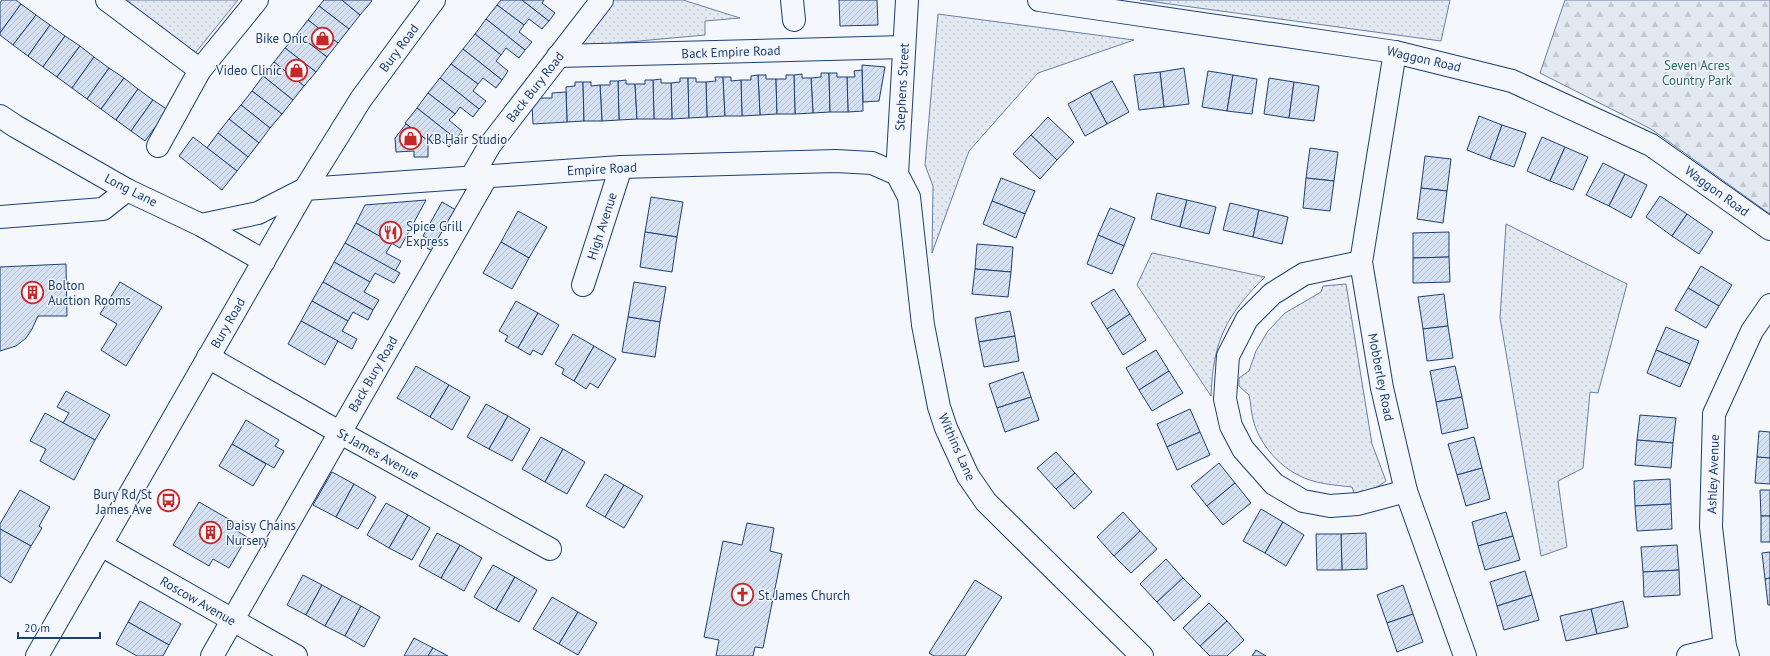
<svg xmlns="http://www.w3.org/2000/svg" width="1770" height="656" font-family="'PT Sans',sans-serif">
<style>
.green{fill:url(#green-dots);stroke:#687fa3}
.forest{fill:url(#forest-firs);stroke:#687fa3}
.building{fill:url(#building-hatch);stroke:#1d3f73}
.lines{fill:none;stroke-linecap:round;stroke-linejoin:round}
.minor-casing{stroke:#1d3f73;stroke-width:24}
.highway-casing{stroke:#1d3f73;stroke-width:24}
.minor{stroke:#f4f7fb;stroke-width:22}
.highway{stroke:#f4f7fb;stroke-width:22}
.labels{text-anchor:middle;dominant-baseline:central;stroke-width:3;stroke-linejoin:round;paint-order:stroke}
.poi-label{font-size:13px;fill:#1d3f73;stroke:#f4f7fb;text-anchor:start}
.street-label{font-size:13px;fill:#1d3f73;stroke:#f4f7fb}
.park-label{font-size:13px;fill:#2c6c60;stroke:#f4f7fb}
</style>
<defs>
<pattern id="green-dots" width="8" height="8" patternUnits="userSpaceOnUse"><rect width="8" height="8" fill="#e3e9f0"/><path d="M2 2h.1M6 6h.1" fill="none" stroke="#c2c9d1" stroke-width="1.8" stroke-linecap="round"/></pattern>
<pattern id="forest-firs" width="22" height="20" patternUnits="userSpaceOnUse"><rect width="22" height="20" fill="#e3e9f0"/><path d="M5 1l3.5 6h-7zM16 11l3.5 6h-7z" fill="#c2c9d1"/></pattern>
<pattern id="building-hatch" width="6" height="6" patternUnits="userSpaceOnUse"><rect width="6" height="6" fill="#d5e0f0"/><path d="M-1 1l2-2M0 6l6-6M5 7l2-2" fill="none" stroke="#b6c1d1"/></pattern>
</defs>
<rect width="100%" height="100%" fill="#f4f7fb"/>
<g class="green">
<polygon points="121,0 238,0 192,57"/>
<polygon points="610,0 683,0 740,18 705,21 705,35 573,47"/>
<polygon points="1140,0 1450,0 1441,41"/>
<polygon points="938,14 1134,40 1038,73 969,151 932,253 933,186 925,165"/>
<polygon points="1506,224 1627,284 1598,393 1590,392 1583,468 1558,481 1567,547 1541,556 1500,318"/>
<path d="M1152,253l113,24c-39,38 -52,64 -54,119l-74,-111z"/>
<path d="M1346,284l26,160 14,37c-11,8 -19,11 -32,12l-2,-6c-17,-2 -38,-3 -54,-12 -20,-10 -40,-33 -45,-56 -2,-7 -2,-16 -4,-24l-10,-9v-8l10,-7 7,-20 12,-20 17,-18 36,-21 2,-6z"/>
</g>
<polygon class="forest" points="1565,0 1770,0 1770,214 1651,129 1540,73"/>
<g class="building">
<polygon points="2,0 16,0 21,4 0,33 0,3"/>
<polygon points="324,0 342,0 360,15 349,29 319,6"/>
<polygon points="342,0 371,0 372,1 360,15"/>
<polygon points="501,0 522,0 549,21 542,29 529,19 524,25 497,5"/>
<polygon points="522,0 544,0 542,3 555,13 549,21"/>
<polygon points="839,0 877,0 878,25 840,26"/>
<polygon points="21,4 36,15 13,45 0,35 0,33"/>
<polygon points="497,5 524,25 519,32 532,42 525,50 486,19"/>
<polygon points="319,6 349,29 338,43 308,20"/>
<polygon points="36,15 50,25 28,56 13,45"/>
<polygon points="486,19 525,50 519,58 506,48 501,55 475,34"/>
<polygon points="308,20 338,43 327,57 297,34"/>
<polygon points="50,25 65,36 43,67 28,56"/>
<polygon points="297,34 327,57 316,72 285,48"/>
<polygon points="475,34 501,55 496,61 508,71 502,80 463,49"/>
<polygon points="65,36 80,46 57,77 43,67"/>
<polygon points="80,46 94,57 72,88 57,77"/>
<polygon points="285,48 316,72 304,86 274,62"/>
<polygon points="463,49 502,80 496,88 483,78 478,84 451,64"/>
<polygon points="94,57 109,68 87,99 72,88"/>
<polygon points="274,62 304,86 293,100 263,76"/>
<polygon points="451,64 478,84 473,91 486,101 479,109 440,78"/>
<polygon points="862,65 885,67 879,101 863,102"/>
<polygon points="109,68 124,78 101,109 87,99"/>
<polygon points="1184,68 1189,104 1164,107 1160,72"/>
<polygon points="862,70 863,111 848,112 847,77 855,77 854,71"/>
<polygon points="1208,71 1233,75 1227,111 1202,107"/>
<polygon points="1160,72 1164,107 1139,110 1134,75"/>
<polygon points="821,73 829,73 830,112 813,113 811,78 821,77"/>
<polygon points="829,73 837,73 837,77 847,77 848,112 830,112"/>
<polygon points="802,74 802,78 811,78 813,113 795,114 794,75"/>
<polygon points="758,75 766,75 766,79 776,79 777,114 760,115"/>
<polygon points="758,75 760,115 742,116 741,80 751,80 751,76"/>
<polygon points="786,75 794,75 795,114 777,114 776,79 786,79"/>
<polygon points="1233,75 1257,79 1252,114 1227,111"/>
<polygon points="263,76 293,100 282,114 252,91"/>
<polygon points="715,77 723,77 725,116 707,117 706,82 716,81"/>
<polygon points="723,77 731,77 731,81 741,80 742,116 725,116"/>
<polygon points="124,78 138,89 116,120 101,109"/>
<polygon points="440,78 479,109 473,117 460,107 455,114 428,93"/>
<polygon points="680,78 688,78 689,118 672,119 671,83 680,82"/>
<polygon points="688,78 696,78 696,82 706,82 707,117 689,118"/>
<polygon points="1269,78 1294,82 1289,118 1264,114"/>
<polygon points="661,79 661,83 671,83 672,119 654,119 653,80"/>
<polygon points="626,80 626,84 635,84 637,119 619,120 618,81"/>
<polygon points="645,80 653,80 654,119 637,119 635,84 645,84"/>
<polygon points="610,81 618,81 619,120 602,121 600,85 610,85"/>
<polygon points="1112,81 1129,112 1107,124 1090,92"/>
<polygon points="575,82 583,82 584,121 567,122 566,87 575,86"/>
<polygon points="583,82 591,82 591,86 600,85 602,121 584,121"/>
<polygon points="1294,82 1319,86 1314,121 1289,118"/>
<polygon points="138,89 153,100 131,131 116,120"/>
<polygon points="252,91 282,114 270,128 241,105"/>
<polygon points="566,92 567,122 533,124 532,105 537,98 552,98 552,93"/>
<polygon points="1090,92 1107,124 1085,136 1068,104"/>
<polygon points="428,93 455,114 449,120 462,131 456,139 417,108"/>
<polygon points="153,100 168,110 145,141 131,131"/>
<polygon points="241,105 270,128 259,143 229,119"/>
<polygon points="417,108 456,139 449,147 437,137 431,143 405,123"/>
<polygon points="1479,116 1502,125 1490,159 1467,150"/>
<polygon points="1048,117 1074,142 1057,160 1031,135"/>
<polygon points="229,119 259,143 248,157 218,133"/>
<polygon points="406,124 428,141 428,157 414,157 414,151 396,152 395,138"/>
<polygon points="1502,125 1526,133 1514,167 1490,159"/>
<polygon points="218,133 248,157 237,171 207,148"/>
<polygon points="1031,135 1057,160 1040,179 1013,154"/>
<polygon points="193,137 237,171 222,190 179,156"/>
<polygon points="1542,137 1565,147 1550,181 1527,171"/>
<polygon points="1565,147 1588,157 1573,190 1550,181"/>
<polygon points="1310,148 1338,152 1334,181 1306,178"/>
<polygon points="1425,156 1451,159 1447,191 1421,188"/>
<polygon points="1603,163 1625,174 1609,206 1586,195"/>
<polygon points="1625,174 1647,185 1631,218 1609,206"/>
<polygon points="1001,178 1035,191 1025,214 992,201"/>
<polygon points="1306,178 1334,181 1330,211 1303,208"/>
<polygon points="1421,188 1447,191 1443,223 1417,219"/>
<polygon points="1157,193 1187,200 1180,227 1151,219"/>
<polygon points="1660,196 1687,214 1672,236 1646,217"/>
<polygon points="651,197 683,202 677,237 645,232"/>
<polygon points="426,200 400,248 356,223 365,205"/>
<polygon points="1187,200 1216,207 1209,234 1180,227"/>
<polygon points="992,201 1025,214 1016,238 983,224"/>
<polygon points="442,202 461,213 438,254 427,248 432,241 423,236"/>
<polygon points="1230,203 1259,210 1253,237 1223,230"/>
<polygon points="1110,208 1135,218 1124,246 1098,235"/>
<polygon points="1259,210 1288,217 1282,244 1253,237"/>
<polygon points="518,211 547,227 529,258 501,242"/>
<polygon points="1687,214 1713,232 1699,254 1672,236"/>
<polygon points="356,223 392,243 386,253 401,261 395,271 345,243"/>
<polygon points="645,232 677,237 672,272 640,267"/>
<polygon points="1449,232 1449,257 1413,258 1413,233"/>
<polygon points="1098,235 1124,246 1112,274 1087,264"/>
<polygon points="501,242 529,258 512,289 483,273"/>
<polygon points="345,243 400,273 394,283 375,273 370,282 334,262"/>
<polygon points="977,244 1013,247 1011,272 975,269"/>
<polygon points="1449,257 1450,282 1413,283 1413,258"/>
<polygon points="334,262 370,282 364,292 379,300 373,310 323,282"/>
<polygon points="66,264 67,316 38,316 32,329 26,338 16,346 0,351 0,267"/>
<polygon points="1701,266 1732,285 1719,306 1688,288"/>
<polygon points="975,269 1011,272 1008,297 972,294"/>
<polygon points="120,282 162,307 126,366 101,350 117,324 100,314"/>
<polygon points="323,282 373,310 368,320 353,312 348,321 312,301"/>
<polygon points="634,282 666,287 660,322 628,317"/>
<polygon points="1688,288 1719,306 1706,328 1675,310"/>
<polygon points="1114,289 1130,314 1107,329 1091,303"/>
<polygon points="1444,294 1448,326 1423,329 1418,297"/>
<polygon points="312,301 348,321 342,331 357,339 352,349 301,321"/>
<polygon points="516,301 538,313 518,348 505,341 508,336 499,331"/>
<polygon points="1010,311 1015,336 979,342 975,318"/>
<polygon points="538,313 559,325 542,355 533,350 530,355 518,348"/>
<polygon points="1130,314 1146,340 1123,355 1107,329"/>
<polygon points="628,317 660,322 655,357 622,352"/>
<polygon points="301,321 338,341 325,365 288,344"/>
<polygon points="1448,326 1453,358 1427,361 1423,329"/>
<polygon points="1666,327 1699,341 1690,364 1656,350"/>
<polygon points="573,334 594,346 574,381 562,374 564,369 555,364"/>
<polygon points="1015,336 1019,361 984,367 979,342"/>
<polygon points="594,346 616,359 598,388 590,383 586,389 574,381"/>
<polygon points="1156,350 1169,371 1139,390 1126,368"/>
<polygon points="1656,350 1690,364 1680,387 1647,373"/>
<polygon points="416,366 449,385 430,417 397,398"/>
<polygon points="1455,366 1462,397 1436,402 1430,371"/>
<polygon points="1169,371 1183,393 1152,411 1139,390"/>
<polygon points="1023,372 1031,397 997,408 989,384"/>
<polygon points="449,385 470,397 452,430 430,417"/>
<polygon points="66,391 110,415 95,440 63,423 69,413 57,407"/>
<polygon points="1031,397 1039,420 1005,432 997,408"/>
<polygon points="1462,397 1468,428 1442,434 1436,402"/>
<polygon points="486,404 508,416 489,449 467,437"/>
<polygon points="1190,409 1200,432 1167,447 1157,424"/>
<polygon points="45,413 95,440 74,480 40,461 46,449 30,441"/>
<polygon points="1640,415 1676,418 1673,443 1637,440"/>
<polygon points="508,416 530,429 512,461 489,449"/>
<polygon points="246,420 279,440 275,446 284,451 274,468 232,444"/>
<polygon points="1759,431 1770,432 1770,458 1757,457"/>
<polygon points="1200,432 1210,455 1177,470 1167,447"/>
<polygon points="541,437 563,449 545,482 522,469"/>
<polygon points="1474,437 1482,468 1457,475 1448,444"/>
<polygon points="1637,440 1673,443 1671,468 1635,465"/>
<polygon points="232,444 266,464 253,486 219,466"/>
<polygon points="563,449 585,462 567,494 545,482"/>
<polygon points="1056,452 1075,473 1056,489 1037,468"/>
<polygon points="1757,457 1770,458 1770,484 1755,483"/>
<polygon points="1219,463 1235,483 1207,506 1191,486"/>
<polygon points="1482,468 1490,499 1466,506 1457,475"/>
<polygon points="332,472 354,484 336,517 313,505"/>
<polygon points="1075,473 1092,492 1074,509 1056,489"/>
<polygon points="605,474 624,485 605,517 586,506"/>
<polygon points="1670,479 1671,504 1635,506 1634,481"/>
<polygon points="1235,483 1251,503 1223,525 1207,506"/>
<polygon points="354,484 376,497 358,529 336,517"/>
<polygon points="624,485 643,496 624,528 605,517"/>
<polygon points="20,490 50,507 39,526 42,528 31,546 0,529 0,524"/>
<polygon points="1760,490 1770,490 1770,516 1761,516"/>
<polygon points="199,502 232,521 229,526 247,537 229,568 213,559 209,566 173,545"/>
<polygon points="386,503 408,515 389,548 367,535"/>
<polygon points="1671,504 1672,529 1637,531 1635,506"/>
<polygon points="1261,509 1283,522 1265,553 1243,541"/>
<polygon points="1123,512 1140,531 1114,556 1097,537"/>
<polygon points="1506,512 1513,536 1478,546 1472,522"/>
<polygon points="408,515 430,528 412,560 389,548"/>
<rect x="1761" y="516" width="9" height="26"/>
<polygon points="1283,522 1304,535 1286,566 1265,553"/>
<polygon points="747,523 774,528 770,551 782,554 763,648 755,647 753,656 716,656 719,640 704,637 723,541 742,545"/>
<polygon points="0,529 31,546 11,583 0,576"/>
<polygon points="1140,531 1157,549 1131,573 1114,556"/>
<polygon points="437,533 460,545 441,578 419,566"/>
<polygon points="1366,533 1367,569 1342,570 1341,534"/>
<polygon points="1316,534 1341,534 1342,570 1317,570"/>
<polygon points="1513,536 1520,560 1485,570 1478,546"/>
<polygon points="460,545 482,558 464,591 441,578"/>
<polygon points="1677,545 1679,570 1643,572 1641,547"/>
<polygon points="1770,552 1770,578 1765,579 1762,553"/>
<polygon points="1166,559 1183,578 1157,602 1140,584"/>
<polygon points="493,565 515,577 496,610 474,597"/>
<polygon points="1679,570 1680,595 1644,597 1643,572"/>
<polygon points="1525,571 1532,595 1497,606 1490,582"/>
<polygon points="303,575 322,585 306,615 287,605"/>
<polygon points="515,577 537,590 519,622 496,610"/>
<polygon points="1183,578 1201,596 1174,621 1157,602"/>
<polygon points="1770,578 1770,605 1768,605 1765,579"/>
<polygon points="975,580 1002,597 965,656 934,656 929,653"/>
<polygon points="322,585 342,596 325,626 306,615"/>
<polygon points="1403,585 1413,614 1387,623 1377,595"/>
<polygon points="1532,595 1539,620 1504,630 1497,606"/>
<polygon points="342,596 361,606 345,636 325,626"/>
<polygon points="552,597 578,612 559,644 533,629"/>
<polygon points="140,601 181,624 169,645 128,622"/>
<polygon points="1623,601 1628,627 1597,634 1591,609"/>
<polygon points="1209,603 1227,621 1200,646 1183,628"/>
<polygon points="361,606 380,617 364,647 345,636"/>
<polygon points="1591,609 1597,634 1566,641 1560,616"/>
<polygon points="578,612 597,623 578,655 559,644"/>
<polygon points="1413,614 1423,642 1397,652 1387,623"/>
<polygon points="1227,621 1244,640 1227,656 1210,656 1200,646"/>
<polygon points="128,622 169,645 163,656 137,656 116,644"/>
<polygon points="414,638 433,648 428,656 404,656"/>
<polygon points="433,648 448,656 428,656"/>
<polygon points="1256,650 1266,656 1252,656"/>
</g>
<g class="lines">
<defs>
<g id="minor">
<polyline points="107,0 200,70"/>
<polyline points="792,0 794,20"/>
<polyline points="907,0 897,174 909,197 923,325 939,407 946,428 968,476 986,502 1142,656"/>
<polyline points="1039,0 1395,52 1512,81 1651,145 1770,229"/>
<polyline points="1395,52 1361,262 1382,388 1406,491 1465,656"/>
<polyline points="558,56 904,47"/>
<polyline points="0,116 15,126 127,190 201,225 264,261"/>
<polyline points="158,146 200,70 257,0"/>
<polyline points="472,176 490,145 602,0"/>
<polyline points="0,217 103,209 127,190"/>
<polyline points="201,225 258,213 305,189 621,167 836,161 872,163 897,174"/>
<polyline points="1361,262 1304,274 1272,294 1247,319 1228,356 1225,399 1231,426 1243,449 1274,484 1303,501 1330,506 1358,504 1406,491"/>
<polyline points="583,285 621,167"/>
<polyline points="208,357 339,432 550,549"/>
<polyline points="101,545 296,656"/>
<polyline points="212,656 487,176"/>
<polyline points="1688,656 1725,647"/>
<polyline points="1728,656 1725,647 1711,527 1714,414 1752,331 1770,305"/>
</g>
<polyline id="highway" points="37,656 305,189 361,99 434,0"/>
</defs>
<use href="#minor" class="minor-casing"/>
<use href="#highway" class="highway-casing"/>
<use href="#minor" class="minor"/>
<use href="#highway" class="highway"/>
</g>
<defs>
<symbol id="shop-ring" viewBox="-11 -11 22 22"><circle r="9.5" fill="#f4f7fb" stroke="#c62828" stroke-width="1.5"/><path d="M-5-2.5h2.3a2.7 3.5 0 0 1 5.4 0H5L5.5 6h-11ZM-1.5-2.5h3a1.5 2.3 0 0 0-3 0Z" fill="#c62828"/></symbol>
<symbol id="restaurant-ring" viewBox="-11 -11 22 22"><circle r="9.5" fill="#f4f7fb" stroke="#c62828" stroke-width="1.5"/><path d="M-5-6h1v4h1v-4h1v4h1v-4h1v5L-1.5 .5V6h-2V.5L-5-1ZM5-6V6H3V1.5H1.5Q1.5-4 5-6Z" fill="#c62828"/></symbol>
<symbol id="building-ring" viewBox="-11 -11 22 22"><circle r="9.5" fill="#f4f7fb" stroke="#c62828" stroke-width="1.5"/><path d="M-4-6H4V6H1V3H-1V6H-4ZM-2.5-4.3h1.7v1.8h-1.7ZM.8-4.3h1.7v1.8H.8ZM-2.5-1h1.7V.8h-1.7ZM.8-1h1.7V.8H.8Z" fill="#c62828"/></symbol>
<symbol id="bus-ring" viewBox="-11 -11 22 22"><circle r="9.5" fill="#f4f7fb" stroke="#c62828" stroke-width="1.5"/><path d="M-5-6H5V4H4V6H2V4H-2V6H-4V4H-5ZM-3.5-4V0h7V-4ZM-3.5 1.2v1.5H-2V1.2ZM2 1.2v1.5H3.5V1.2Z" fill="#c62828"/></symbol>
<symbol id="church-ring" viewBox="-11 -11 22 22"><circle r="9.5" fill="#f4f7fb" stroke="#c62828" stroke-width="1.5"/><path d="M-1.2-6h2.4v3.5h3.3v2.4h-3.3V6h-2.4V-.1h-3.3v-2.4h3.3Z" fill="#c62828"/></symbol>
</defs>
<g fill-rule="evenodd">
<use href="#shop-ring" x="310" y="26" width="25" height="25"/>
<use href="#shop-ring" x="284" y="58" width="25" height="25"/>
<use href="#shop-ring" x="398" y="126" width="25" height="25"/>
<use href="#restaurant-ring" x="378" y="220" width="25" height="25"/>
<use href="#building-ring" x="20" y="280" width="25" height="25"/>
<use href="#bus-ring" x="156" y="488" width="25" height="25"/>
<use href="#building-ring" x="198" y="520" width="25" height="25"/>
<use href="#church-ring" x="730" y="582" width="25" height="25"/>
</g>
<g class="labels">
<g class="poi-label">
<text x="308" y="38" text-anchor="end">Bike Onic</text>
<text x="282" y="70" text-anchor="end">Video Clinic</text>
<text x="426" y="139">KB Hair Studio</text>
<text x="406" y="226">Spice Grill<tspan x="406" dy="15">Express</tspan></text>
<text x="48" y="285">Bolton<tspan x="48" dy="15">Auction Rooms</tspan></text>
<text x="152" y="494" text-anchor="end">Bury Rd/St<tspan x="152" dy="15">James Ave</tspan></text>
<text x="226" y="525">Daisy Chains<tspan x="226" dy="15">Nursery</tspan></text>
<text x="758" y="595">St. James Church</text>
</g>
<g class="street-label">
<text transform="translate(399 48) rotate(-53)">Bury Road</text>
<text transform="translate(731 52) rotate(-2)">Back Empire Road</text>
<text transform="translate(1424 59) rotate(13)">Waggon Road</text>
<text transform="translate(535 87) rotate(-52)">Back Bury Road</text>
<text transform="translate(902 87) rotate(-87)">Stephens Street</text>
<text transform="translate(602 169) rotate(-3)">Empire Road</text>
<text transform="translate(131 190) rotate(27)">Long Lane</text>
<text transform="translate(1717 191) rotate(36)">Waggon Road</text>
<text transform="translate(602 226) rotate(-72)">High Avenue</text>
<text transform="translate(228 323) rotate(-60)">Bury Road</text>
<text transform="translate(373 374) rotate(-60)">Back Bury Road</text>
<text transform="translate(1381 377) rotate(79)">Mobberley Road</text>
<text transform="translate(957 447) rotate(66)">Withins Lane</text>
<text transform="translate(378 454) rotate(29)">St James Avenue</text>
<text transform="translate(1713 474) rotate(-88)">Ashley Avenue</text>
<text transform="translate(198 601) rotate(30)">Roscow Avenue</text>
</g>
<g class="park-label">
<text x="1697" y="65">Seven Acres<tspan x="1697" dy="15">Country Park</tspan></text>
</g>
</g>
<path d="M18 632v6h82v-6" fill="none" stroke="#1d3f73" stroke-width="2"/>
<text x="24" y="632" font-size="12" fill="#1d3f73" stroke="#f4f7fb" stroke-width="3" paint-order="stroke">20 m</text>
</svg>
